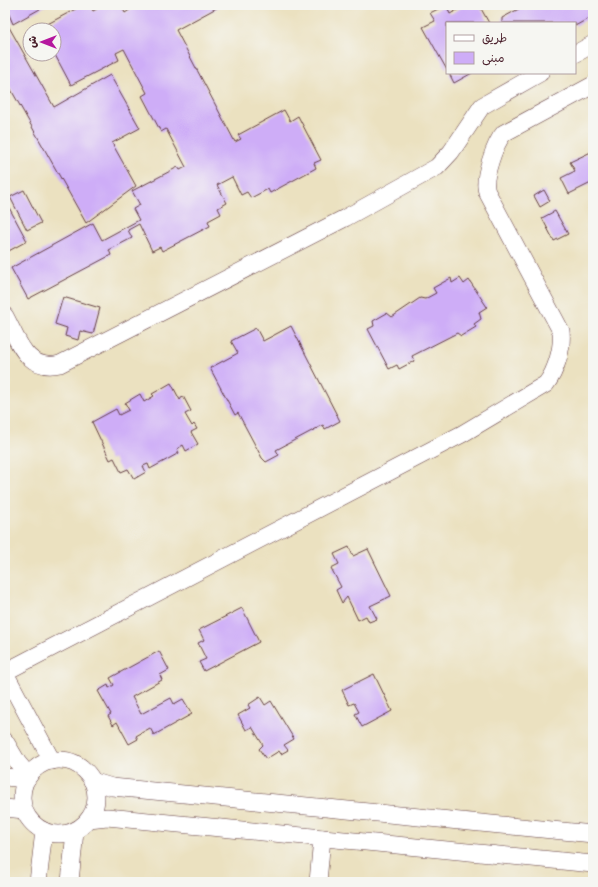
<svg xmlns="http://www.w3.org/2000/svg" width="598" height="887" font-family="'Shantell Sans','Playpen Sans Arabic',sans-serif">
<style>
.building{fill:#ceadf7}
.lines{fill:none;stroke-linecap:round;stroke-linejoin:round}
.minor-casing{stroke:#623c41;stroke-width:18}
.minor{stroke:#fff;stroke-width:17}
</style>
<rect width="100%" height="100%" fill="#f6f6f2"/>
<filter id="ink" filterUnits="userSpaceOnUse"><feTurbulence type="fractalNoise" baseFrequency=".025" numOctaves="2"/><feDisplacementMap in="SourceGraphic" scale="8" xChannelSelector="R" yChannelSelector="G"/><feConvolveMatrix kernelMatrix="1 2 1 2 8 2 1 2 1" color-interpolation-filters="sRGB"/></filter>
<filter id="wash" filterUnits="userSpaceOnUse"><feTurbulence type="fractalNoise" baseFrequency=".012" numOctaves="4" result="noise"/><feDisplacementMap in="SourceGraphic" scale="16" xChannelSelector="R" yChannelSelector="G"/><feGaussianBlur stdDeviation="0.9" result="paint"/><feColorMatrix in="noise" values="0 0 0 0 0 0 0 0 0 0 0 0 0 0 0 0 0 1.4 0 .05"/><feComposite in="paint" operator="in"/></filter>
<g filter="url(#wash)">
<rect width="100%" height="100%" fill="#ebe1c0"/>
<g id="blocks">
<g class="building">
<polygon points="5,5 47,5 13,24"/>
<polygon points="83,5 90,5 93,11 104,5 121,5 125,13 137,5 222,5 176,30 235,142 241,139 238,135 284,110 290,121 298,116 321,160 314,163 316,168 270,193 268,189 251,198 247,192 241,195 232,177 217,185 227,203 218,208 221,214 208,221 210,226 162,251 160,247 152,251 139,224 128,230 132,238 109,250 111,255 28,299 11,268 93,223 102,240 139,220 133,209 140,205 132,191 178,167 180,170 186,167 166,129 161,132 142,96 147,93 124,49 116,53 119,60 71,85 54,53 54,30 43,30 42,27"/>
<polygon points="446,5 450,14 466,5 479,5 489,23 447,23 447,70 423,27 435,21 430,13"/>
<polygon points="526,5 593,5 593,16 575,26 575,23 502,23 502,18"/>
<polygon points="5,20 54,107 110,75 140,128 112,143 136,186 86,223 5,79"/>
<polygon points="449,73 472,73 454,83"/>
<polygon points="593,151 593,182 569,194 561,178 575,171 570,162"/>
<polygon points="24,190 41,223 27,230 10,197"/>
<polygon points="544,190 550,201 540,207 534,196"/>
<polygon points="5,200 27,241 5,253"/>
<polygon points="555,211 568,234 554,241 542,218"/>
<polygon points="451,278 452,283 460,278 464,284 469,280 487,307 479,312 481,319 474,324 476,327 461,336 457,333 412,356 414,361 399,369 397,365 389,369 368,329 374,326 373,321 387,313 392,317 420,298 425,299 436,293 433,288"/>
<polygon points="63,297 100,308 93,334 80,331 78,340 65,336 67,328 55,324"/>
<polygon points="291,326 340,421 325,429 323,425 276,450 279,455 266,462 262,458 238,413 235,415 210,368 238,353 231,341 256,328 263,341"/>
<polygon points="171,383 180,400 183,396 191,411 185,414 192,426 194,424 197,429 191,432 198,444 186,451 183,445 177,449 179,453 150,469 148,464 143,466 146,472 134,479 128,469 121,472 114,458 110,460 92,422 116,409 119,415 129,410 125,403 140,394 144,402 154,396 152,394"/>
<polygon points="349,547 353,556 368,549 391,596 370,606 377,619 369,622 366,616 358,620 347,597 342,603 336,590 341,587 331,568 339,564 334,554"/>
<polygon points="242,608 259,642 204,671 199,662 206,659 198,643 204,640 199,630"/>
<polygon points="159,651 169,670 160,675 162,680 132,697 141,714 171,698 174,704 183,699 192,714 154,735 150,728 136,736 138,739 129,744 117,722 113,725 108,716 111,714 98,691 108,685 109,688 114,685 110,678"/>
<polygon points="374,674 392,711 362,727 355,714 359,712 354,703 349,705 342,690"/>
<polygon points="260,697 265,705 271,701 294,739 284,745 288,750 281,754 279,751 266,759 259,749 263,745 252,727 246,730 238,715 250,708 248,705"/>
</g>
</g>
</g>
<g filter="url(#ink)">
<use href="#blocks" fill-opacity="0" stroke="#623c41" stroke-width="1"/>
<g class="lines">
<defs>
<g id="minor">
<polyline points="575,54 593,44"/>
<path d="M5,316c13,24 21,56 55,48l285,-146 92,-51 14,-15 31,-46 58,-33"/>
<path d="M5,672l457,-238 84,-50c10,-13 17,-36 15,-53l-74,-139c-5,-13 8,-49 17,-59l89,-48"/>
<polyline points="5,673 52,761"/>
<polyline points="5,741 18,763 29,776"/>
<circle cx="59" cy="797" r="37"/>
<polyline points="5,777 27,779"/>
<polyline points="92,781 112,787 593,834"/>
<polyline points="5,808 24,810"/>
<polyline points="89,819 107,817 593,864"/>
<polyline points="38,882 44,831"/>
<polyline points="70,882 75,831"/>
<polyline points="318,882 322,838"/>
</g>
</defs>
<use href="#minor" class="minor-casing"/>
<use href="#minor" class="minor"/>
</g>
</g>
<rect width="598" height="887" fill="none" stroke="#f6f6f2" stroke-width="20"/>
<rect x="446" y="22" width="130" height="52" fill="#f6f6f2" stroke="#b1a0a2"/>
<rect x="454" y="35" width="20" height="6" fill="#ffffff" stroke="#b1a0a2"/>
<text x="482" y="42" font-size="12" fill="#4a1f2b">طريق</text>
<rect x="454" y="52" width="20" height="12" fill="#ceadf7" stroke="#b1a0a2"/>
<text x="482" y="62" font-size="12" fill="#4a1f2b">مبنى</text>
<g transform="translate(42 42) rotate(270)"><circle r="19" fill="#f6f6f2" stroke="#b1a0a2"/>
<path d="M0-3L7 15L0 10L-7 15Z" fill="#b5179e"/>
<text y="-6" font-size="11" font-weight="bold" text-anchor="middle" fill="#4a1f2b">ش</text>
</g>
</svg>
